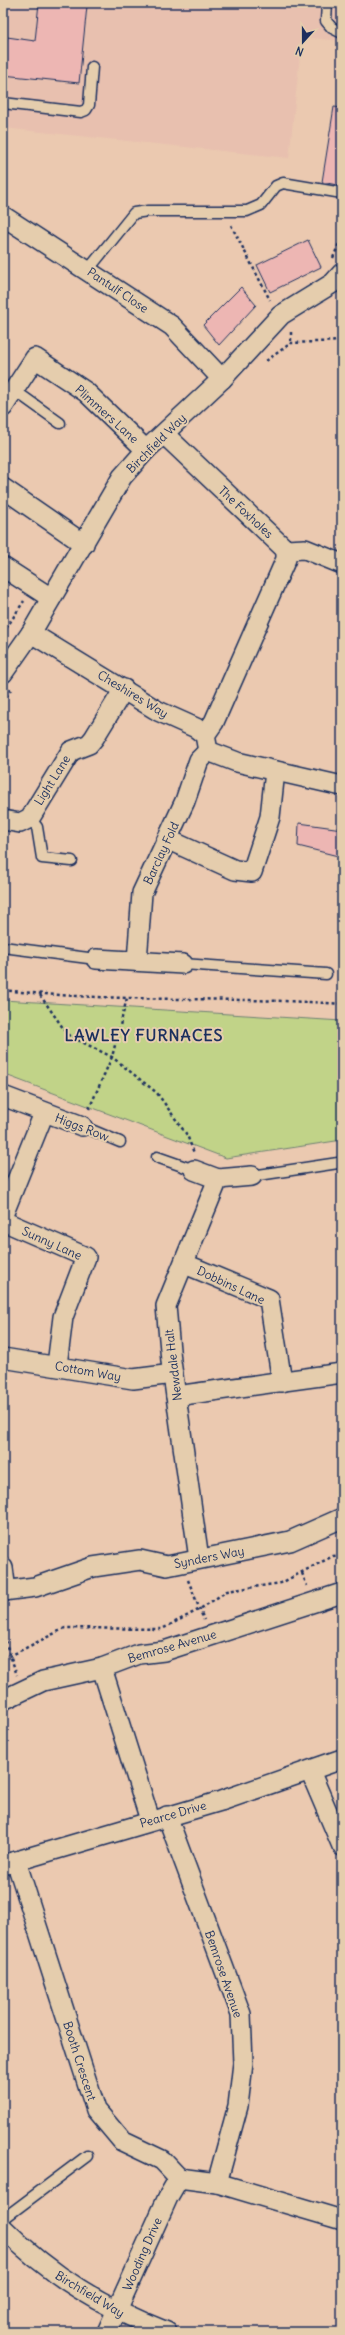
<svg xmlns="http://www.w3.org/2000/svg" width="345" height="2335" font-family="Delius,sans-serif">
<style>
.built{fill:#e8c0af}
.green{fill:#c1d388;stroke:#6e8173}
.building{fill:#edb6b3;stroke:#1b2f5e}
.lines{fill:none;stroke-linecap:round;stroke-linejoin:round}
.lane-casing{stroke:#1b2f5e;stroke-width:13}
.street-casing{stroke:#1b2f5e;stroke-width:22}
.path{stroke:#1b2f5e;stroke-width:2.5;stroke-dasharray:3 3;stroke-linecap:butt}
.lane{stroke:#e5cdad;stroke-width:10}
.street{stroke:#e5cdad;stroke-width:19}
.labels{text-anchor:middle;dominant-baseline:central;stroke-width:4;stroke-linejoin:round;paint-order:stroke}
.street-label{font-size:12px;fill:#1b2f5e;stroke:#e5cdad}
.district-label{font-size:16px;font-weight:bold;letter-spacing:1px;fill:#1b2f5e;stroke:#e5cdad}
</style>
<rect width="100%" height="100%" fill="#ebc9b0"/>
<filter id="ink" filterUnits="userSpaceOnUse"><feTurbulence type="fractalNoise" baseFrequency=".025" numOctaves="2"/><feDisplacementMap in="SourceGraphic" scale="8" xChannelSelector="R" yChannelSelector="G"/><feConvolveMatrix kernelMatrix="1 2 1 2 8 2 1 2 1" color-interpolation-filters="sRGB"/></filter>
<g filter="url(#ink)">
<polygon class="built" points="12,3 342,3 342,41 302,37 289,158 3,128 3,16"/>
<polygon class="green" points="3,1000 342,1021 342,1140 226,1158 3,1074"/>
<g class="building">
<polygon points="39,3 87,6 79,83 3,75 7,37 35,41"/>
<polygon points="334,107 342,108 342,186 322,182"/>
<polygon points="308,240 321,267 270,292 257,265"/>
<polygon points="241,287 256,305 219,345 203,325"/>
<polygon points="299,823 342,829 342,857 298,846"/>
</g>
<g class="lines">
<defs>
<g id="lane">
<polyline points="327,3 326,21 332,28 342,33"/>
<polyline points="3,103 81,112 86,110 89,105 92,67"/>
<polyline points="88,270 134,213 148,211 247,211 261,205 276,186 283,183 342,193"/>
<polyline points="14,390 60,423"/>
<polyline points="30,818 37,827 42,858 72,861"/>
<polyline points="3,947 96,959"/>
<polyline points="183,964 326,974"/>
<polyline points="82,1126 120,1142"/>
<polyline points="157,1157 194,1170"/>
<polyline points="252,1176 338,1163"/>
<polyline points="3,2219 87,2156"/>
</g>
<g id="street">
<polyline points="3,216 172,326 222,379"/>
<polyline points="3,407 35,358 86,392 146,450"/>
<polyline points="164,434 286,550 305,549 342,564"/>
<polyline points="3,488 84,544"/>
<polyline points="3,567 51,598"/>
<polyline points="31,633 158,711 196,728 205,735 208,751 237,762 342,786"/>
<polyline points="3,673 31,633 122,477 146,450 222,379 281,315 333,283 342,273"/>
<polyline points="205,735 214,722 286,559 286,550"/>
<polyline points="3,820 20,823 30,818 71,751 89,744 94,738 124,689"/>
<polyline points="169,840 235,870 252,872 270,817 275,771"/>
<polyline points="96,959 183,964"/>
<polyline points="137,961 142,893 185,801 199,760 208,751"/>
<polyline points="3,1096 82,1126"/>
<polyline points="194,1170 218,1179"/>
<polyline points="3,1215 44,1113"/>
<polyline points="3,1221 86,1257 63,1317 57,1365"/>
<polyline points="185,1264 269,1299 282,1382"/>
<polyline points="3,1358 133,1379 173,1374"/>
<polyline points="176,1396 342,1373"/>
<polyline points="199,1559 171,1361 166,1306 218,1179 252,1176"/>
<polyline points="3,1568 6,1591"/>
<polyline points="3,1591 35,1587 93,1567 140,1560 167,1566 290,1541 342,1518"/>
<polyline points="102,1668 150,1820"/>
<polyline points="3,1700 43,1681 102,1668 139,1654 164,1651 342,1593"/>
<polyline points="310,1771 342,1846"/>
<polyline points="167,1816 241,2014 243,2063 238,2106 217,2183"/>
<polyline points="16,1861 96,2110 122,2141 162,2160 179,2178 217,2183 342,2220"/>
<polyline points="3,1865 221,1801 342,1759"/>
<path d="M3,2228c49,49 100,79 164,104"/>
<polyline points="107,2332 168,2197 179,2178"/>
</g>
</defs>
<use href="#lane" class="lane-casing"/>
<use href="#street" class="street-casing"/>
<g class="path">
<polyline points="231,225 270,300"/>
<polyline points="333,258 342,236"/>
<polyline points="291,332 291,343"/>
<polyline points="266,361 291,343 342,341"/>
<polyline points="3,633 24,601"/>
<polyline points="3,702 11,689"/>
<path d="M3,990c112,13 226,6 339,14"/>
<polyline points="40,995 68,1035 112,1057 157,1093 187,1135 194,1153"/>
<polyline points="89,1109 112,1057 127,998"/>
<polyline points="302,1573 307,1586"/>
<polyline points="188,1580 204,1620"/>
<polyline points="3,1635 17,1675"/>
<polyline points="3,1656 10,1656 65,1628 162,1629 200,1609 227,1591 281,1583 333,1556 342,1555"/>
</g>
<use href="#lane" class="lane"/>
<use href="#street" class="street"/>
</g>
</g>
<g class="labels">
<g class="street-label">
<text transform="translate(118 290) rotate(34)">Pantulf Close</text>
<text transform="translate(107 414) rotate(42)">Plimmers Lane</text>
<text transform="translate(156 443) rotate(-45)">Birchfield Way</text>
<text transform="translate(246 512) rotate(43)">The Foxholes</text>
<text transform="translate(133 694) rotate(31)">Cheshires Way</text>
<text transform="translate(52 780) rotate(-58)">Light Lane</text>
<text transform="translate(161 853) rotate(-65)">Barclay Fold</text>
<text transform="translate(82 1127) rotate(21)">Higgs Row</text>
<text transform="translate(52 1243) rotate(24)">Sunny Lane</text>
<text transform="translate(231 1285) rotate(25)">Dobbins Lane</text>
<text transform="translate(173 1365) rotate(-97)">Newdale Halt</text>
<text transform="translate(88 1371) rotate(10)">Cottom Way</text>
<text transform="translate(209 1557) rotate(-11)">Synders Way</text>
<text transform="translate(172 1646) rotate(-16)">Bemrose Avenue</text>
<text transform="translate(173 1814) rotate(-16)">Pearce Drive</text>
<text transform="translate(224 1974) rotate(71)">Bemrose Avenue</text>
<text transform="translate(80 2061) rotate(72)">Booth Crescent</text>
<text transform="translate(142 2254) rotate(-66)">Wooding Drive</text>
<text transform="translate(90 2294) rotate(31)">Birchfield Way</text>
</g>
<g class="district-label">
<text x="144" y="1035">LAWLEY FURNACES</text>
</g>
</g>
<rect width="345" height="2335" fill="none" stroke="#e5cdad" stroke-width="16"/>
<rect x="8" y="8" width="329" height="2319" fill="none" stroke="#1b2f5e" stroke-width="1.5" filter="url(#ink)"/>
<g transform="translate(303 42) rotate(201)" stroke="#e5cdad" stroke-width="3" paint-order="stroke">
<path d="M0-3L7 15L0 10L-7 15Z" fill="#1b2f5e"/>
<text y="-6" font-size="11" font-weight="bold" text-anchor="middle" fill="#1b2f5e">N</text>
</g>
</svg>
